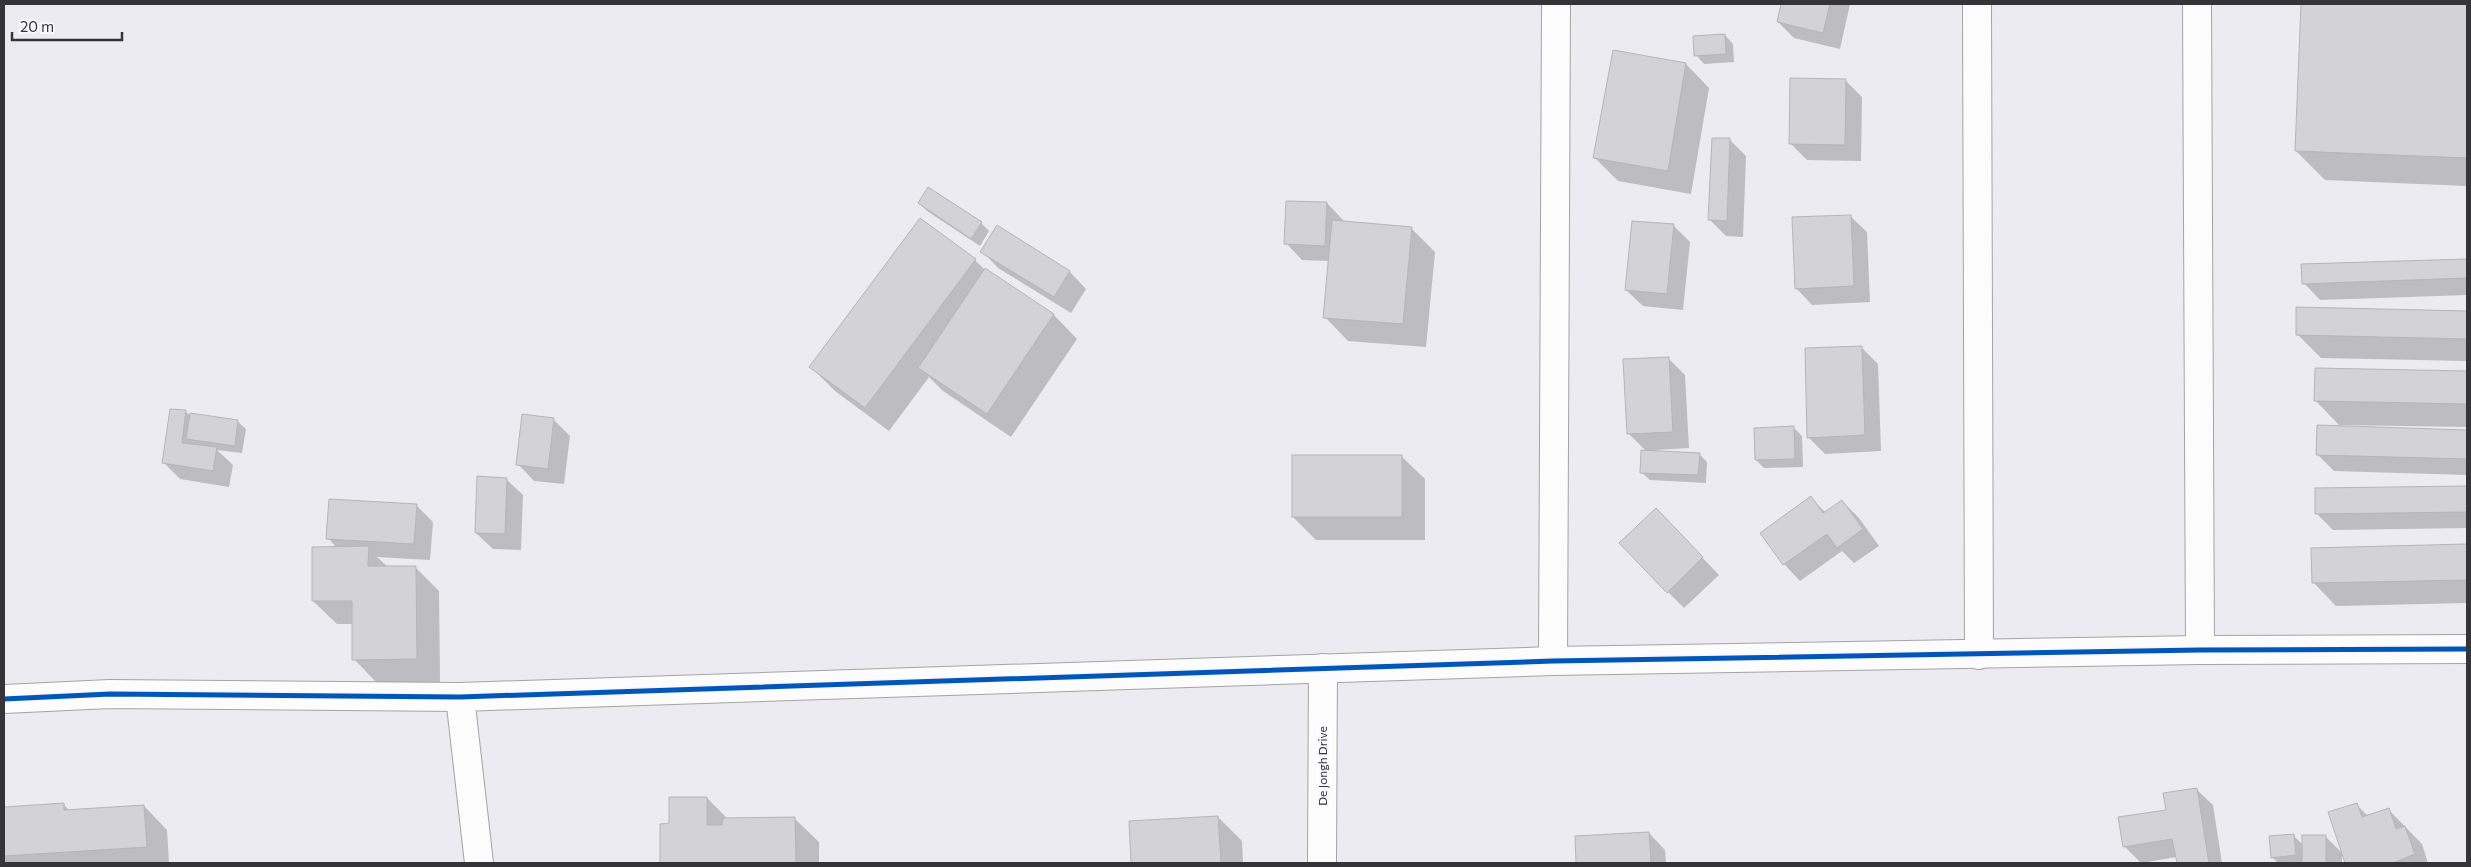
<svg xmlns="http://www.w3.org/2000/svg" width="2471" height="867" font-family="Commissioner,sans-serif">
<style>
.shadow{fill:#0003}
.building{fill:#d3d2d7;stroke:#b6b5b9}
.lines{fill:none;stroke-linecap:round;stroke-linejoin:round}
.minor-casing{stroke:#a4a4a8;stroke-width:30}
.minor{stroke:#fcfcfd;stroke-width:28}
.cycleway-casing{stroke:#f8f6fe;stroke-width:8}
.cycleway{stroke:#0057b8;stroke-width:5}
.labels{text-anchor:middle;dominant-baseline:central;stroke-width:4;stroke-linejoin:round;paint-order:stroke}
.street-label{font-size:12px;fill:#353439;stroke:#f8f6fe}
</style>
<rect width="100%" height="100%" fill="#ecebf2"/>
<g class="shadow">
<polygon points="1782,4 1850,4 1840,49 1794,38 1778,22"/>
<polygon points="2302,4 2467,4 2467,186 2325,180 2296,151"/>
<polygon points="1725,35 1733,44 1734,62 1704,64 1696,55"/>
<polygon points="1614,52 1686,64 1709,88 1691,194 1618,181 1594,157"/>
<polygon points="1845,80 1862,97 1861,161 1807,160 1790,143"/>
<polygon points="1713,139 1730,140 1746,156 1743,237 1726,236 1709,219"/>
<polygon points="919,203 981,223 989,231 980,246 927,211"/>
<polygon points="1327,203 1343,220 1343,223 1411,228 1435,252 1426,347 1348,341 1325,317 1329,261 1302,260 1286,243"/>
<polygon points="1850,216 1867,232 1870,302 1812,305 1796,288"/>
<polygon points="921,219 975,260 985,270 1054,315 1077,339 1011,437 943,391 929,377 889,431 835,391 811,367"/>
<polygon points="1674,226 1690,242 1683,310 1643,306 1626,290"/>
<polygon points="997,227 1070,272 1086,289 1071,313 998,268 982,251"/>
<polygon points="2467,260 2467,295 2320,300 2304,283 2303,266"/>
<polygon points="2298,308 2467,312 2467,361 2321,358 2297,334"/>
<polygon points="1862,348 1878,364 1881,451 1825,454 1808,437"/>
<polygon points="1668,358 1685,375 1689,448 1655,450 1655,452 1699,454 1707,462 1706,483 1650,480 1641,472 1646,451 1628,433"/>
<polygon points="2316,369 2467,372 2467,427 2339,425 2316,401"/>
<polygon points="186,412 191,416 237,421 246,429 242,453 217,450 233,465 229,487 180,479 164,463"/>
<polygon points="553,419 570,436 564,484 534,481 518,464"/>
<polygon points="2318,427 2467,431 2467,475 2334,471 2317,454"/>
<polygon points="1794,428 1802,436 1803,467 1764,468 1756,460"/>
<polygon points="1401,456 1425,479 1425,540 1316,540 1293,517"/>
<polygon points="506,479 523,495 521,550 493,549 476,533"/>
<polygon points="2467,487 2467,528 2333,530 2316,513 2316,489"/>
<polygon points="1811,498 1826,513 1842,501 1859,518 1879,546 1854,563 1842,551 1800,581 1784,564"/>
<polygon points="416,505 433,522 430,560 377,557 388,567 415,567 439,591 440,682 377,683 354,659 353,624 337,624 313,601 337,548 328,538"/>
<polygon points="1672,526 1719,575 1684,608 1668,592"/>
<polygon points="2467,546 2467,603 2336,606 2313,582 2312,549"/>
<polygon points="2196,789 2213,805 2222,863 2178,863 2177,857 2141,863 2124,846"/>
<polygon points="707,798 728,819 795,819 819,842 819,863 661,863 661,825 670,825"/>
<polygon points="63,804 70,811 144,806 167,830 169,863 4,863 4,808"/>
<polygon points="2356,804 2368,816 2389,810 2422,844 2428,863 2346,863 2330,813"/>
<polygon points="1218,817 1242,841 1243,863 1132,863 1130,822"/>
<polygon points="1649,833 1665,850 1666,863 1577,863 1576,837"/>
<polygon points="2293,835 2303,845 2325,836 2342,853 2342,863 2278,863 2272,857"/>
</g>
<g class="building">
<polygon points="1781,4 1830,4 1823,33 1777,22"/>
<polygon points="2301,4 2467,4 2467,158 2295,151"/>
<polygon points="1725,34 1726,54 1694,56 1693,36"/>
<polygon points="1613,50 1686,63 1668,171 1593,158"/>
<polygon points="1790,78 1846,79 1845,145 1789,144"/>
<polygon points="1712,138 1730,138 1727,221 1708,220"/>
<polygon points="928,187 982,222 971,239 918,203"/>
<polygon points="1286,201 1327,202 1325,246 1284,244"/>
<polygon points="1851,215 1854,286 1795,289 1792,217"/>
<polygon points="920,218 976,259 865,408 809,367"/>
<polygon points="1332,220 1412,227 1403,324 1323,318"/>
<polygon points="1632,221 1674,224 1667,294 1625,290"/>
<polygon points="997,225 1070,271 1054,297 980,252"/>
<polygon points="2467,259 2467,278 2302,284 2301,264"/>
<polygon points="985,268 1054,314 987,414 918,368"/>
<polygon points="2296,307 2467,311 2467,339 2296,335"/>
<polygon points="1862,346 1865,435 1807,438 1805,348"/>
<polygon points="1669,357 1673,432 1627,434 1623,359"/>
<polygon points="2315,368 2467,371 2467,404 2314,401"/>
<polygon points="170,409 186,410 182,443 217,447 213,471 162,463"/>
<polygon points="190,413 238,420 235,446 186,439"/>
<polygon points="522,414 554,418 548,469 516,465"/>
<polygon points="2317,425 2467,430 2467,459 2316,455"/>
<polygon points="1794,426 1795,459 1755,460 1754,428"/>
<polygon points="1641,450 1700,453 1698,475 1640,473"/>
<rect x="1292" y="455" width="110" height="62"/>
<polygon points="477,476 507,478 505,534 475,533"/>
<polygon points="2467,486 2467,512 2315,514 2315,488"/>
<polygon points="1811,496 1823,513 1842,500 1863,529 1837,548 1827,534 1783,565 1760,533"/>
<polygon points="329,499 417,504 414,544 326,539"/>
<polygon points="1656,508 1703,557 1667,593 1619,543"/>
<polygon points="2467,544 2467,580 2312,583 2311,548"/>
<polygon points="369,546 368,566 416,566 417,659 352,660 352,601 312,601 312,547"/>
<polygon points="2197,788 2209,863 2177,863 2172,839 2123,847 2118,817 2166,810 2163,793"/>
<polygon points="669,797 707,797 707,825 722,825 723,818 795,817 796,863 660,863 660,824 669,823"/>
<polygon points="64,803 64,810 144,805 147,847 4,856 4,807"/>
<polygon points="2357,803 2362,817 2389,808 2396,829 2405,826 2415,854 2393,863 2345,863 2328,812"/>
<polygon points="1218,816 1221,863 1131,863 1129,821"/>
<polygon points="1649,832 1651,863 1576,863 1575,836"/>
<polygon points="2294,834 2296,855 2271,858 2269,836"/>
<rect x="2302" y="835" width="24" height="28"/>
</g>
<g class="lines">
<defs>
<g id="minor">
<polyline points="1977,4 1979,655"/>
<polyline points="2197,4 2200,650"/>
<polyline points="1553,661 1556,4"/>
<polyline points="460,697 479,863"/>
<polyline points="4,699 110,694 460,697 1553,661 2200,650 2467,649"/>
<polyline points="1322,863 1323,668"/>
</g>
</defs>
<use href="#minor" class="minor-casing"/>
<use href="#minor" class="minor"/>
<defs>
<polyline id="cycleway" points="4,699 110,694 460,697 1553,661 2200,650 2467,649"/>
</defs>
<use href="#cycleway" class="cycleway-casing"/>
<use href="#cycleway" class="cycleway"/>
</g>
<g class="labels">
<g class="street-label">
<text transform="translate(1322 766) rotate(-90)">De Jongh Drive</text>
</g>
</g>
<rect width="2471" height="867" fill="none" stroke="#353439" stroke-width="10"/>
<path d="M12 32v8h110v-8" fill="none" stroke="#353439" stroke-width="2.5"/>
<text x="20" y="32" font-size="15" fill="#353439" stroke="#f8f6fe" stroke-width="4" paint-order="stroke">20 m</text>
</svg>
